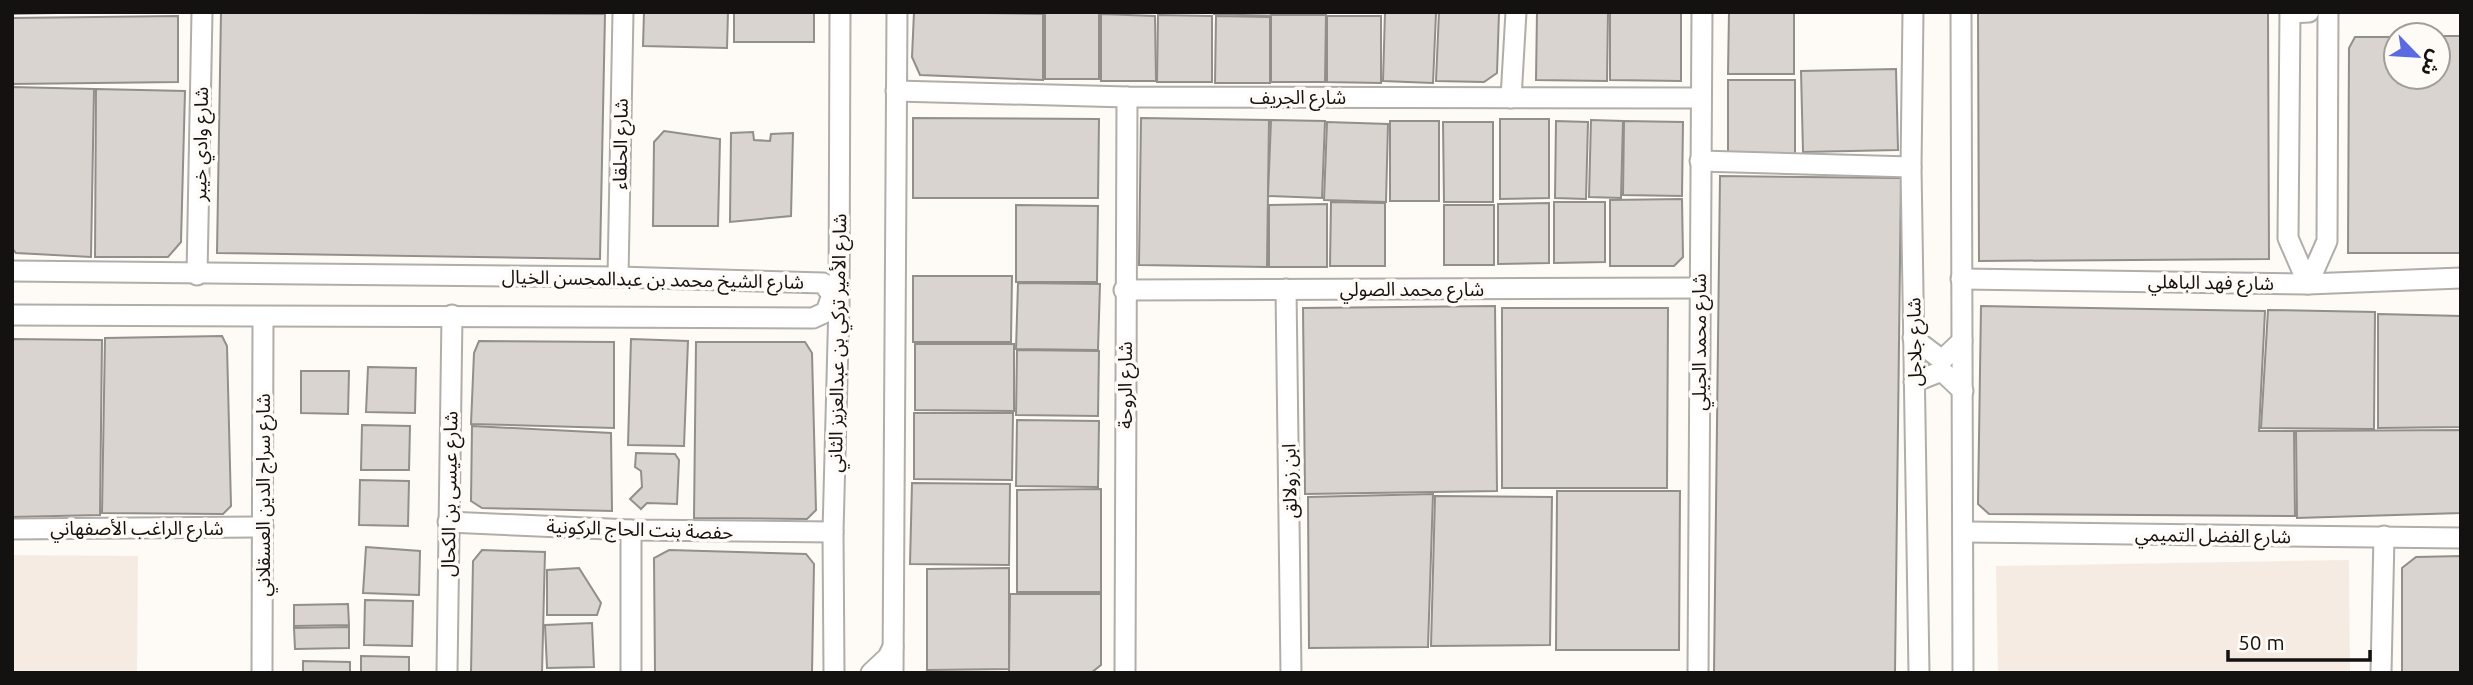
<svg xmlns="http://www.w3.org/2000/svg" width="2473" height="685" font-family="Ubuntu,'Noto Sans Arabic',sans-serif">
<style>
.built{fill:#f6ebe2}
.building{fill:#d9d4d0;stroke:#928e8b;stroke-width:2}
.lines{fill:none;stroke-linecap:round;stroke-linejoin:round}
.minor-casing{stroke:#b1ada9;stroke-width:23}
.minor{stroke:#fff;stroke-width:19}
.labels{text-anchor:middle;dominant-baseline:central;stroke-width:7;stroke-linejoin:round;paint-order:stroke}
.street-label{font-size:19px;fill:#141211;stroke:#fefaf6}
</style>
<rect width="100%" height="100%" fill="#fefaf6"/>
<g class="built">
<polygon points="12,555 138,556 137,673 12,673"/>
<polygon points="2349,560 2350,673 1998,673 1996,566"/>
</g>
<g class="building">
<polygon points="12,12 105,12 12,14"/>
<polygon points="221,12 605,14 600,259 217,253"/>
<polygon points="644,12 728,12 727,48 643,46"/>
<rect x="734" y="12" width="80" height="30"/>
<polygon points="914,12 1043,14 1043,80 920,75 912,57"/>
<polygon points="1045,12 1099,13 1099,79 1045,79"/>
<polygon points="1214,12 1271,12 1271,16 1214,14"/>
<rect x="1273" y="12" width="53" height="1"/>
<rect x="1330" y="12" width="53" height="1"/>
<polygon points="1385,12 1436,13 1433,83 1383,81"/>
<polygon points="1439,12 1499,13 1497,73 1484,82 1436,81"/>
<polygon points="1537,12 1608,12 1607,81 1536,80"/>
<polygon points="1610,12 1681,12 1681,81 1610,80"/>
<polygon points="1729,12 1794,12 1794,74 1728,74"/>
<polygon points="1978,12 2268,12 2269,259 1979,261"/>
<polygon points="1101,14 1155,16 1156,81 1101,81"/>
<polygon points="1158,15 1212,16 1212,82 1157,82"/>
<polygon points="1271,15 1326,15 1325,82 1271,82"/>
<polygon points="178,16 178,82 12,84 12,18"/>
<polygon points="1216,16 1270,17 1270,83 1215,83"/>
<polygon points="1327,16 1381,16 1381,83 1327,82"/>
<polygon points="2438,36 2461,36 2461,253 2348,253 2349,48 2355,37 2396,37 2396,77 2438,77"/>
<polygon points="1896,69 1898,150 1803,152 1801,71"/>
<rect x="1728" y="80" width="67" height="75"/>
<polygon points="12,87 94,89 91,257 16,253 12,248"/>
<polygon points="96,89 185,91 181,242 168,257 95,257"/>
<polygon points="913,118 1099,119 1098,198 913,198"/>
<polygon points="1141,118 1269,120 1267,267 1139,265"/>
<polygon points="1500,119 1549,119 1549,198 1500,199"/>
<polygon points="1271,120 1325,121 1322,198 1268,196"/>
<polygon points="1591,120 1623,121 1621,198 1589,197"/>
<rect x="1390" y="121" width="49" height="80"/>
<polygon points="1556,121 1588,122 1586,199 1555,198"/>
<polygon points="1624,121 1683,122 1682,196 1623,195"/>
<polygon points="1327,122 1388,124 1386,202 1324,200"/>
<polygon points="1443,122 1493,122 1493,202 1444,202"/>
<polygon points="664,131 720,139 718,226 653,226 654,142"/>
<polygon points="753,132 754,140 770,141 771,134 793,133 791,216 730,222 731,133"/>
<polygon points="1720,176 1901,178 1895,673 1714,673"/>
<polygon points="1682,199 1683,257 1674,266 1610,266 1610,200"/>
<polygon points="1331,202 1385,203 1385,266 1330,266"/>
<polygon points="1554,202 1605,202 1605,262 1554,263"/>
<polygon points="1549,203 1549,263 1498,264 1498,204"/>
<polygon points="1327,204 1327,267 1269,267 1269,205"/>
<polygon points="1016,205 1098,206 1097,282 1016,282"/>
<rect x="1444" y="205" width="50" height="60"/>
<polygon points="913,276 1012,276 1011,342 913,342"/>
<polygon points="1018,283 1100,284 1098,350 1016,349"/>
<polygon points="1495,306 1497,491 1305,494 1303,308"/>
<polygon points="1981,306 2265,311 2259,431 2294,431 2295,516 1989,514 1978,504"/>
<polygon points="1502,308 1668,308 1667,488 1502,488"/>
<polygon points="2268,310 2375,312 2374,429 2261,428"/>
<polygon points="2378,314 2461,316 2461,427 2378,428"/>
<polygon points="222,336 227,346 231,506 223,514 102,513 105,338"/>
<polygon points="12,339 102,340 100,515 12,517"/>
<polygon points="631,339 688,341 684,446 628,445"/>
<polygon points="479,341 614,342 614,428 471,424 474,353"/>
<polygon points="696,342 805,342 812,353 816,510 807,519 694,518"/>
<polygon points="915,344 1014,344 1014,411 915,410"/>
<polygon points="1017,350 1099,351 1098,416 1016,415"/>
<polygon points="368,367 416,368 415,413 366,412"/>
<polygon points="301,371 349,371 348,414 301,413"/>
<polygon points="914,413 1013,413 1012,480 914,479"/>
<polygon points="1017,420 1099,421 1098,487 1016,486"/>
<polygon points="362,425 410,426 409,470 361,470"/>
<polygon points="472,426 611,433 612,511 482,508 471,501"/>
<polygon points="2461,430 2461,513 2297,518 2296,431"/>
<polygon points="636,453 675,454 679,460 677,504 647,503 641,509 630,499 642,487 641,471 635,467"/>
<polygon points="360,480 409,481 408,526 359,525"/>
<polygon points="912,483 1010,484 1009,565 910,564"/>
<polygon points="1101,489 1101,592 1017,592 1017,490"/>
<polygon points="1557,491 1680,491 1679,650 1556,650"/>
<polygon points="1433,494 1428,647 1309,648 1308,497"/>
<polygon points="1435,496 1552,497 1550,645 1431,646"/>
<polygon points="366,547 420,551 419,595 363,593"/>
<polygon points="482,550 545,552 542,673 471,673 473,561"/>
<polygon points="669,550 806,554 814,564 812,673 655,673 654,558"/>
<polygon points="2461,556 2461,673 2402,673 2402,568 2416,557"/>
<polygon points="579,568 601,603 597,615 547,615 547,570"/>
<polygon points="1009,568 1009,669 927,670 927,569"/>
<polygon points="1010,594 1101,594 1101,665 1091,673 1009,673"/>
<polygon points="365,600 413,601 412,646 364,645"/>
<polygon points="348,604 349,625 294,626 294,605"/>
<polygon points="592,623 594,667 547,668 545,625"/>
<polygon points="349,627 349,648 295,649 294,628"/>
<polygon points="361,656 409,657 409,673 361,673"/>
<polygon points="303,661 350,662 350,673 303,673"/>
</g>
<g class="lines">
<defs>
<g id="minor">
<polyline points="1913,12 1911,167 1919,673"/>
<polyline points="1961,12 1963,673"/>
<polyline points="2290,12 2288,238 2308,284 2327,241 2328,12"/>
<polyline points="2290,13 2309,12"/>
<polyline points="896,91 1127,97 1701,98"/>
<polyline points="1511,98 1516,12"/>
<polyline points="1700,161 1911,167"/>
<polyline points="12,271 618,277 823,283 832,295 826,312 813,318 12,315"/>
<polyline points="197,275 202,12"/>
<polyline points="618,277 623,12"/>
<polyline points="1961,279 2308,284 2461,278"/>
<polyline points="1286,289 1291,673"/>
<polyline points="1124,290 1699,288"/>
<polyline points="1913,338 1942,360 1962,341"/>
<polyline points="1914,382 1942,371 1963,391"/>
<polyline points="448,522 631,530 833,532"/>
<polyline points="12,529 263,527"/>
<polyline points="1965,532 2461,538"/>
<polyline points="262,673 263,318"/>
<polyline points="447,673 452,315"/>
<polyline points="631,673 631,530"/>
<polyline points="834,673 833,532 839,303 840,12"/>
<polyline points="871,673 888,657 893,647"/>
<polyline points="893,673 897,12"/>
<polyline points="1125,673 1127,97"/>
<polyline points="1698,673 1702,12"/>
<polyline points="2381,673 2384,536"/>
</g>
</defs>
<use href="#minor" class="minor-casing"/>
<use href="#minor" class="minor"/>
</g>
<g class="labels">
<g class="street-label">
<text x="1298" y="97">شارع الجريف</text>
<text transform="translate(200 144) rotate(-89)">شارع وادي خيبر</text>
<text transform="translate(620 144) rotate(-89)">شارع الحلقاء</text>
<text transform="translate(653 279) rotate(1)">شارع الشيخ محمد بن عبدالمحسن الخيال</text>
<text transform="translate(2211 282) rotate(1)">شارع فهد الباهلي</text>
<text x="1412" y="289">شارع محمد الصولي</text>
<text transform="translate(1699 342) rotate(-90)">شارع محمد الجيلي</text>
<text transform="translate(1914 342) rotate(-91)">شارع جلاجل</text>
<text transform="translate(837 343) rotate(-89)">شارع الأمير تركي بن عبدالعزيز الثاني</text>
<text transform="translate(1125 385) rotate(-90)">شارع الروحة</text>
<text transform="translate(1289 481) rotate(-91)">ابن زولالق</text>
<text transform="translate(449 494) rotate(-89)">شارع عيسى بن الكحال</text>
<text transform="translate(263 495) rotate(-90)">شارع سراج الدين العسقلاني</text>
<text x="137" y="528">شارع الراغب الأصفهاني</text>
<text transform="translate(640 529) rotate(2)">حفصة بنت الحاج الركونية</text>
<text transform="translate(2213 535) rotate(1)">شارع الفضل التميمي</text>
</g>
</g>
<rect width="2473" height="685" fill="none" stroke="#141211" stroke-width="28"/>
<g transform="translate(2417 56) rotate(115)"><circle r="33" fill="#fefaf6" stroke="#a09d9a" stroke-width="2"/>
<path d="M0-5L12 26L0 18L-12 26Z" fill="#5a6be2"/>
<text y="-10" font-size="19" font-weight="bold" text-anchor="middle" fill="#141211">ش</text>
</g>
<path d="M2228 650v10h142v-10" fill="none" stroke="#141211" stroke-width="3.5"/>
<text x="2238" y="650" font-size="21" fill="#141211" stroke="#fefaf6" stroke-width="5" paint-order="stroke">50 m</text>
</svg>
